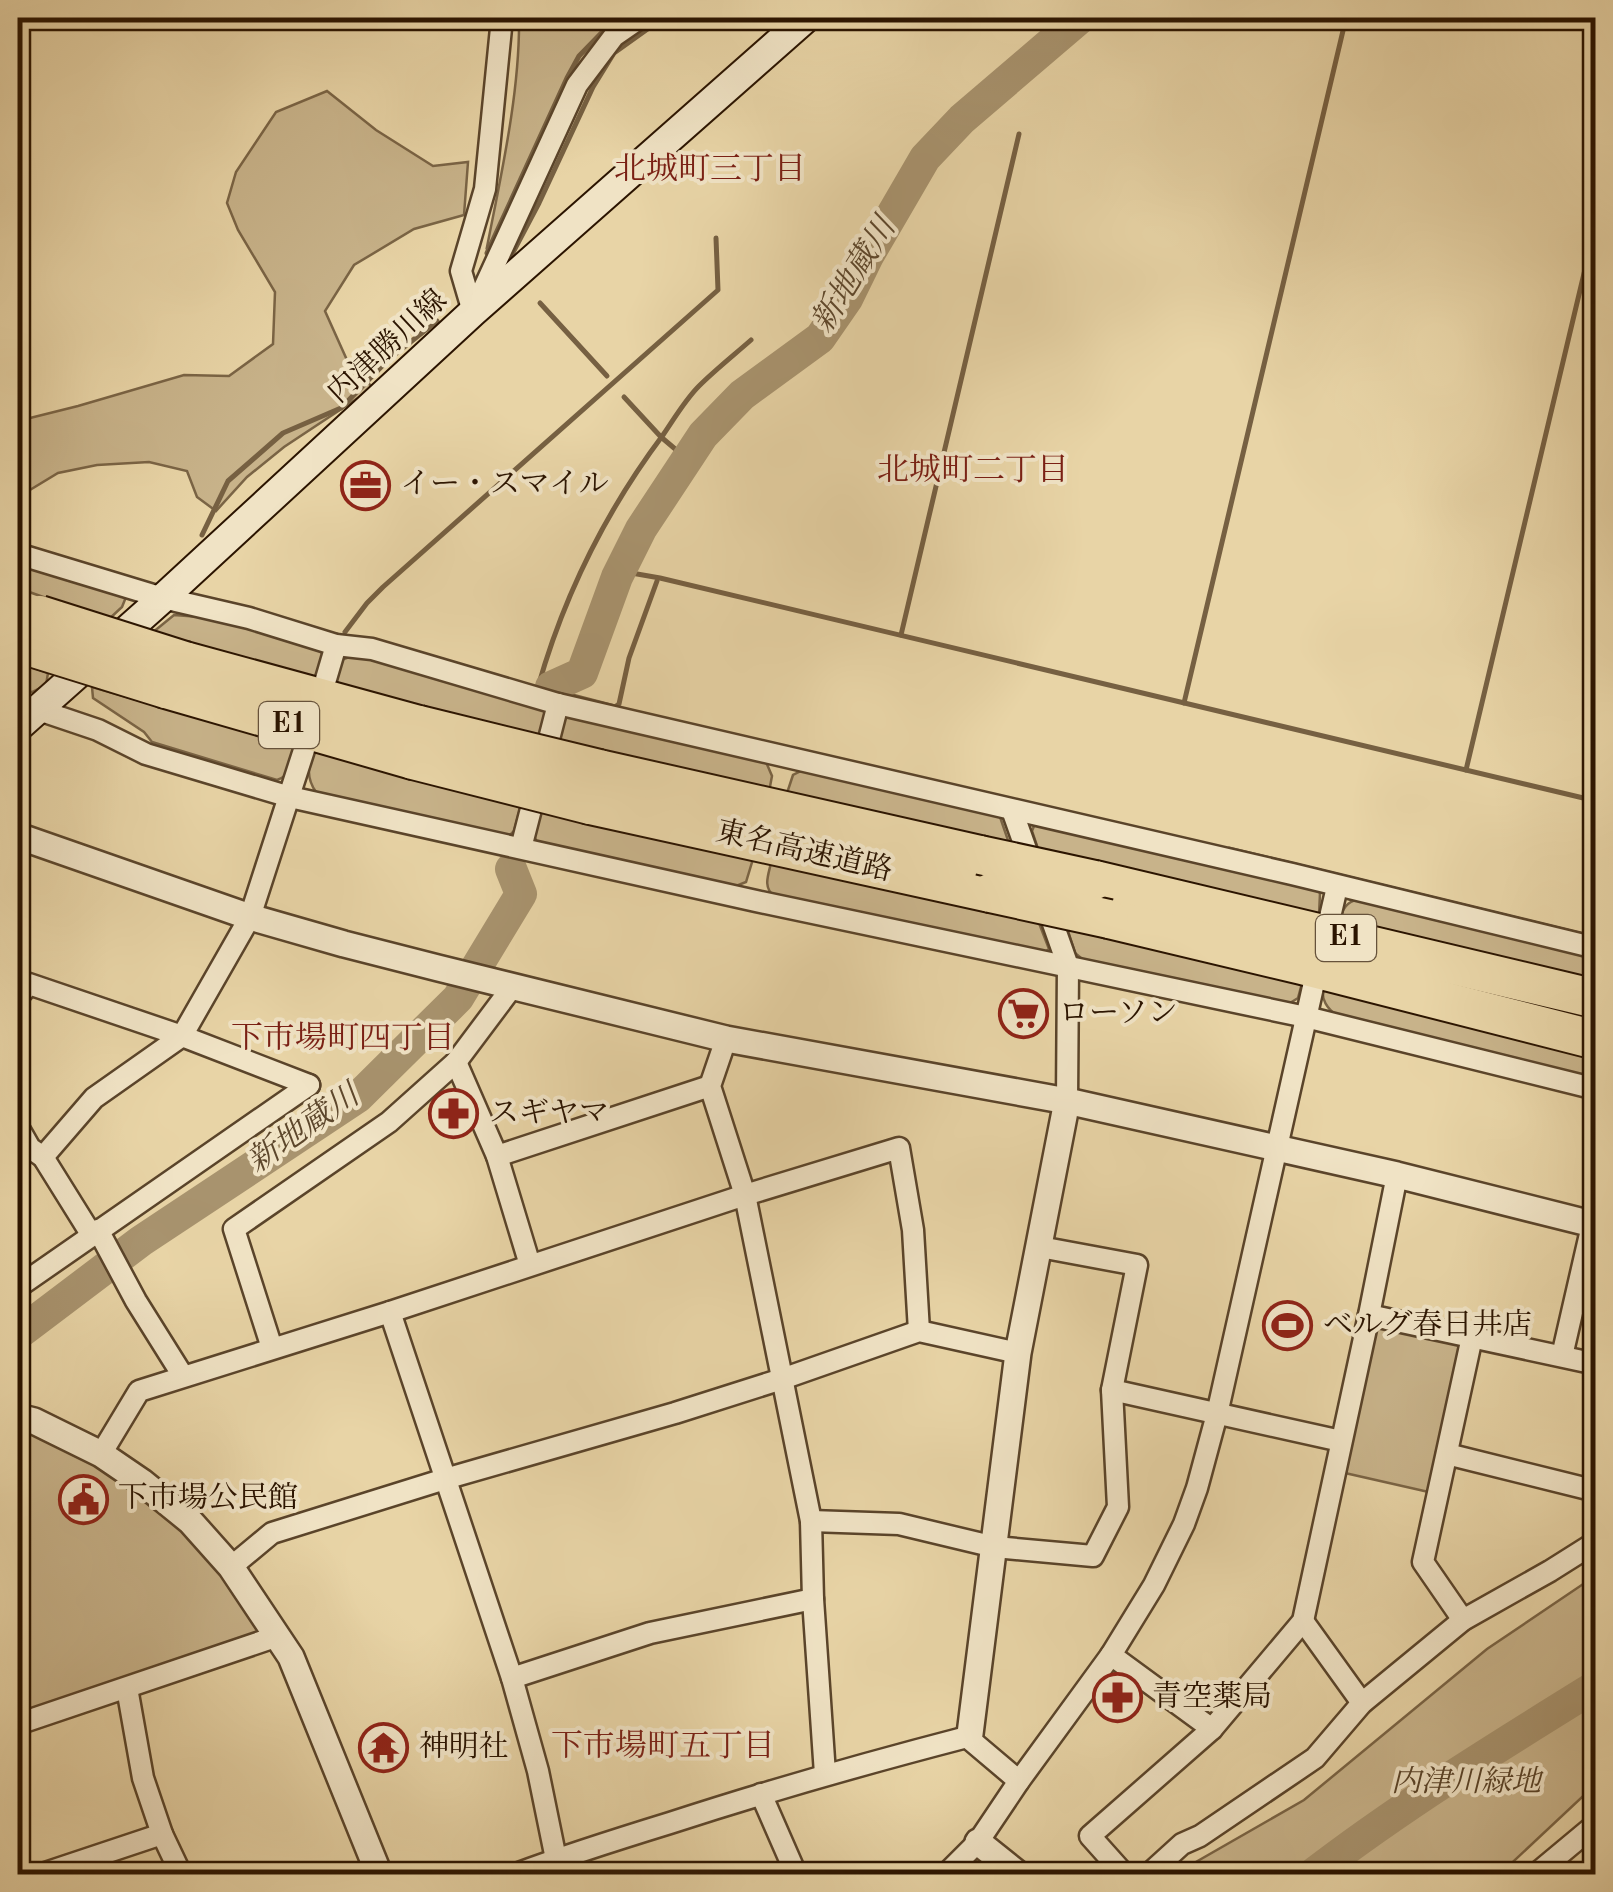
<svg xmlns="http://www.w3.org/2000/svg" width="1613" height="1892" font-family="'Old Standard TT','Noto Serif JP',serif">
<style>
.green{fill:#c8b38a;stroke:#7a6445;stroke-width:2.5}
.lines{fill:none;stroke-linecap:round;stroke-linejoin:round}
.stream{stroke:#766042;stroke-width:5}
.river{stroke:#a8936e;stroke-width:32}
.minor-casing{stroke:#5a442a;stroke-width:25}
.tertiary-casing{stroke:#5a442a;stroke-width:30}
.secondary-casing{stroke:#2b1400;stroke-width:32}
.motorway-casing{stroke:#2b1400;stroke-width:42}
.minor{stroke:#f0e3c5;stroke-width:20}
.tertiary{stroke:#f0e3c5;stroke-width:25}
.secondary{stroke:#f0e3c5;stroke-width:28}
.motorway{stroke:#e8d4a6;stroke-width:38}
.motorway-bridge-casing{stroke:#2b1400;stroke-width:42;stroke-linecap:butt}
.motorway-bridge{stroke:#e8d4a6;stroke-width:38}
.labels{text-anchor:middle;dominant-baseline:central;stroke-width:8;stroke-linejoin:round;paint-order:stroke}
.shield{fill:#f0e3c5;stroke:#66523b;stroke-width:2.5}
.shield-label{font-size:28px;font-weight:bold;fill:#2b1400}
.street-label{font-size:30px;fill:#2b1400;stroke:#f0e3c5}
.poi-label{font-size:30px;fill:#2b1400;stroke:#f0e3c5;text-anchor:start}
.park-label{font-size:30px;font-style:italic;fill:#5a4429;stroke:#f0e3c5}
.neighbourhood-label{font-size:32px;fill:#7a1f14;stroke:#f0e3c5}
.water-label{font-size:32px;font-style:italic;fill:#5d472c;stroke:#f0e3c5}
</style>
<rect width="100%" height="100%" fill="#e8d4a6"/>
<filter id="stains"><feTurbulence type="fractalNoise" baseFrequency=".002" numOctaves="4"/><feColorMatrix values="0 0 0 0 .2 0 0 0 0 .09 0 0 0 0 .02 0 0 0 .5 -.17"/></filter>
<radialGradient id="worn" r=".72"><stop offset=".6" stop-color="#630" stop-opacity="0"/><stop offset="1" stop-color="#630" stop-opacity=".3"/></radialGradient>
<g class="green">
<path d="M519,18h105l-28,26 -25,35 -79,165 -5,3c14,-72 33,-155 32,-229z"/>
<polygon points="327,91 376,130 433,166 468,162 464,215 414,229 354,265 325,311 347,360 373,388 284,447 247,477 216,511 197,497 187,471 149,462 97,465 58,473 20,496 18,505 18,421 78,406 184,375 229,376 273,344 275,292 238,230 227,203 236,172 276,112"/>
<polygon points="18,561 126,597 122,607 108,620 18,588"/>
<polygon points="174,615 240,620 314,641 323,655 320,680 152,633"/>
<polygon points="358,654 542,706 545,712 539,738 330,684 341,660"/>
<polygon points="18,662 48,673 46,685 32,692 18,690"/>
<path d="M92,687l208,60c-5,13 -8,28 -23,33l-125,-38 -8,-10 -51,-34z"/>
<polygon points="562,714 766,762 772,776 769,792 555,743"/>
<path d="M313,749l208,56 -7,26 -6,6 -192,-45c-10,-14 -8,-27 -3,-43z"/>
<polygon points="809,770 999,814 1010,846 786,796 793,775 801,771"/>
<polygon points="540,809 753,859 746,882 736,886 537,843 533,833"/>
<polygon points="1040,823 1310,884 1320,893 1319,915 1039,852 1032,831 1034,826"/>
<path d="M771,863l268,60 10,26 -4,3 -271,-56c-11,-9 -6,-20 -3,-33z"/>
<path d="M1364,897l231,57v28l-255,-64c4,-14 10,-17 24,-21z"/>
<polygon points="1067,928 1302,983 1298,998 1290,1003 1281,1004 1087,963 1075,953"/>
<path d="M1323,987l272,70v25l-258,-66c-10,-8 -16,-16 -14,-29z"/>
<polygon points="1381,1328 1465,1345 1433,1493 1345,1473 1375,1331"/>
<path d="M18,1429c71,25 160,85 205,146 14,18 25,39 38,58l-243,80z"/>
<polygon points="1595,1576 1595,1785 1500,1874 1175,1874 1304,1800 1487,1649"/>
</g>
<g class="lines">
<g class="stream">
<polyline points="487,253 567,78 579,56 616,18"/>
<polyline points="509,260 539,203 593,87 614,53 663,18"/>
<polyline points="540,303 607,376"/>
<polyline points="624,397 661,437 687,459"/>
<polyline points="202,535 228,481 283,433 341,408 389,359 437,321"/>
<polyline points="620,571 660,578 1596,801"/>
<path d="M657,581l-28,77 -10,46 -4,3 -77,-20c26,-92 68,-176 125,-252 11,-16 22,-35 36,-49 16,-16 35,-31 52,-46"/>
<polyline points="345,632 367,603 383,587 718,290 716,238"/>
<polyline points="901,635 1019,134"/>
<polyline points="1184,703 1346,18"/>
<polyline points="1466,770 1596,223"/>
<polyline points="1229,849 1596,938"/>
</g>
<g class="river">
<polyline points="551,687 582,673 617,577 641,529 703,435 742,395 820,338 847,299 868,256 925,158 962,119 1080,18"/>
<polyline points="18,1334 141,1241 358,1097 458,998 521,894 511,869"/>
<path d="M1313,1874c90,-69 186,-128 283,-188"/>
</g>
<defs>
<g id="minor">
<polyline points="478,301 577,85 614,36 640,18"/>
<polyline points="473,312 461,271 485,189 502,18"/>
<polyline points="18,554 163,598 249,618 336,645 372,649 558,704 1292,874 1596,948"/>
<polyline points="326,679 336,645"/>
<polyline points="18,703 98,730 146,754 290,797 756,901 1306,1017 1596,1089"/>
<polyline points="1012,810 1033,869"/>
<polyline points="521,848 558,704"/>
<polyline points="1045,901 1068,966 1067,1101"/>
<polyline points="1330,917 1337,887"/>
<polyline points="18,997 29,984 182,1036 309,1085"/>
<polyline points="726,1039 710,1086 745,1195 811,1521 813,1599 825,1774"/>
<polyline points="456,1062 497,1156 530,1265"/>
<polyline points="18,1127 30,1148 43,1157 91,1234"/>
<polyline points="497,1156 710,1086"/>
<polyline points="43,1157 94,1098 182,1036 250,917 304,750"/>
<polyline points="98,1230 136,1301 183,1376"/>
<polyline points="18,1287 309,1085"/>
<polyline points="390,1312 512,1678 538,1771 556,1859"/>
<polyline points="1369,1315 1596,1364"/>
<polyline points="272,1348 234,1229 389,1122 456,1062 513,986"/>
<polyline points="1562,1356 1596,1208"/>
<polyline points="1112,1390 1341,1441"/>
<polyline points="101,1454 139,1391 390,1312 745,1195 899,1148 913,1230 919,1331"/>
<polyline points="1447,1454 1596,1491"/>
<polyline points="811,1521 899,1524 995,1547 1093,1556 1118,1507 1112,1390 1137,1265 1040,1247"/>
<polyline points="231,1567 272,1533 445,1479 675,1413 782,1379 919,1331 1018,1353"/>
<polyline points="1463,1620 1423,1562 1472,1337"/>
<polyline points="1303,1621 1362,1703"/>
<polyline points="1111,1655 1212,1729"/>
<polyline points="512,1678 650,1633 813,1599"/>
<polyline points="127,1688 143,1778 162,1834 181,1874"/>
<polyline points="18,1724 278,1636"/>
<polyline points="967,1737 1019,1781"/>
<polyline points="761,1794 796,1874"/>
<polyline points="42,1874 162,1834"/>
<path d="M516,1874c51,-19 102,-35 154,-51 98,-32 197,-60 297,-86l3,-3"/>
<polyline points="946,1874 978,1842 1019,1781 1111,1655 1154,1585 1184,1524 1197,1488 1217,1414 1313,987"/>
<polyline points="1124,1874 1090,1836 1212,1729 1303,1621 1369,1315 1397,1175"/>
<polyline points="1149,1874 1182,1844 1200,1836 1315,1758 1362,1703 1463,1620 1550,1571 1596,1542"/>
<polyline points="1536,1874 1596,1824"/>
</g>
<g id="tertiary">
<polyline points="18,836 250,917 344,944 438,968 726,1039 1067,1101 1397,1175 1596,1225"/>
<polyline points="18,1417 34,1421 101,1454 142,1482 190,1521 231,1567 291,1657 379,1874"/>
<polyline points="970,1734 1018,1353 1067,1101"/>
<polyline points="978,1842 1018,1874"/>
</g>
<polyline id="secondary" points="18,727 163,598 473,312 806,18"/>
<g id="motorway">
<polyline points="185,661 419,725"/>
<polyline points="166,689 413,760"/>
<polyline points="599,769 980,855"/>
<polyline points="590,805 990,893"/>
<polyline points="1095,880 1596,999"/>
<polyline points="1109,919 1302,965 1596,1040"/>
</g>
</defs>
<use href="#minor" class="minor-casing"/>
<use href="#tertiary" class="tertiary-casing"/>
<use href="#secondary" class="secondary-casing"/>
<use href="#motorway" class="motorway-casing"/>
<use href="#minor" class="minor"/>
<use href="#tertiary" class="tertiary"/>
<use href="#secondary" class="secondary"/>
<use href="#motorway" class="motorway"/>
<defs>
<g id="motorway-bridge">
<polyline points="40,615 185,661"/>
<polyline points="18,643 166,689"/>
<polyline points="419,725 599,769"/>
<polyline points="413,760 590,805"/>
<polyline points="980,855 1095,880"/>
<polyline points="990,893 1109,919"/>
</g>
</defs>
<use href="#motorway-bridge" class="motorway-bridge-casing"/>
<use href="#motorway-bridge" class="motorway-bridge"/>
</g>
<defs>
<symbol id="office-ring" viewBox="-11 -11 22 22"><circle r="9.5" fill="#f0e3c5" stroke="#8f2418" stroke-width="1.5"/><path d="M-6-3h4V-5.5h4V-3h4V5H-6ZM-1-4.5V-3h2v-1.5ZM-6 0V1H6V0Z" fill="#8f2418"/></symbol>
<symbol id="supermarket-ring" viewBox="-11 -11 22 22"><circle r="9.5" fill="#f0e3c5" stroke="#8f2418" stroke-width="1.5"/><path d="M-6-5.5h2.5l.6 2H6L4.5 2H-2.5L-4.4-4H-6ZM-1.5 3.2a1.3 1.3 0 1 0 .1 0ZM3 3.2a1.3 1.3 0 1 0 .1 0Z" fill="#8f2418"/></symbol>
<symbol id="pharmacy-ring" viewBox="-11 -11 22 22"><circle r="9.5" fill="#f0e3c5" stroke="#8f2418" stroke-width="1.5"/><path d="M-2-6h4v4h4v4h-4v4h-4v-4h-4v-4h4Z" fill="#8f2418"/></symbol>
<symbol id="stadium-ring" viewBox="-11 -11 22 22"><circle r="9.5" fill="#f0e3c5" stroke="#8f2418" stroke-width="1.5"/><path d="M0-5a6.5 5 0 1 0 0 10a6.5 5 0 1 0 0-10ZM-3.5-1.8h7v3.6h-7Z" fill="#8f2418"/></symbol>
<symbol id="civic-ring" viewBox="-11 -11 22 22"><circle r="9.5" fill="#f0e3c5" stroke="#8f2418" stroke-width="1.5"/><path d="M-.6-6.5H3V-4.5H.6V-3L4-1V1h2V6H-6V1h2V-1L-.6-3ZM-1.2 2.5V6h2.4V2.5Z" fill="#8f2418"/></symbol>
<symbol id="temple-ring" viewBox="-11 -11 22 22"><circle r="9.5" fill="#f0e3c5" stroke="#8f2418" stroke-width="1.5"/><path d="M0-6L5-2H3V0L6.5 2.5H4V6H1.5V3h-3V6H-4V2.5H-6.5L-3 0V-2H-5Z" fill="#8f2418"/></symbol>
</defs>
<g fill-rule="evenodd">
<use href="#office-ring" x="338" y="458" width="55" height="55"/>
<use href="#supermarket-ring" x="996" y="986" width="55" height="55"/>
<use href="#pharmacy-ring" x="426" y="1086" width="55" height="55"/>
<use href="#stadium-ring" x="1260" y="1298" width="55" height="55"/>
<use href="#civic-ring" x="56" y="1472" width="55" height="55"/>
<use href="#pharmacy-ring" x="1090" y="1670" width="55" height="55"/>
<use href="#temple-ring" x="356" y="1720" width="55" height="55"/>
</g>
<g class="labels">
<g class="shield">
<rect x="259" y="702" width="60" height="46" rx="8"/>
<rect x="1316" y="915" width="60" height="46" rx="8"/>
</g>
<g class="shield-label">
<text x="289" y="725">E1</text>
<text x="1346" y="938">E1</text>
</g>
<g class="street-label">
<text transform="translate(388 347) rotate(-43)">内津勝川線</text>
<text transform="translate(804 852) rotate(13)">東名高速道路</text>
</g>
<g class="poi-label">
<text x="400" y="485">イー・スマイル</text>
<text x="1059" y="1014">ローソン</text>
<text x="489" y="1114">スギヤマ</text>
<text x="1323" y="1326">ベルグ春日井店</text>
<text x="118" y="1499">下市場公民館</text>
<text x="1152" y="1698">青空薬局</text>
<text x="419" y="1748">神明社</text>
</g>
<g class="park-label">
<text x="1466" y="1783">内津川緑地</text>
</g>
<g class="neighbourhood-label">
<text x="710" y="171">北城町三丁目</text>
<text x="973" y="472">北城町二丁目</text>
<text x="343" y="1040">下市場町四丁目</text>
<text x="663" y="1748">下市場町五丁目</text>
</g>
<g class="water-label">
<text transform="translate(855 276) rotate(-58)">新地蔵川</text>
<text transform="translate(304 1130) rotate(-35)">新地蔵川</text>
</g>
</g>
<rect width="1613" height="1892" fill="none" stroke="#e8d4a6" stroke-width="60"/>
<rect x="20" y="20" width="1573" height="1852" fill="none" stroke="#2b1400" stroke-width="5"/>
<rect x="30" y="30" width="1553" height="1832" fill="none" stroke="#2b1400" stroke-width="2.5"/>
<rect width="100%" height="100%" filter="url(#stains)"/>
<rect width="100%" height="100%" fill="url(#worn)"/>
</svg>
